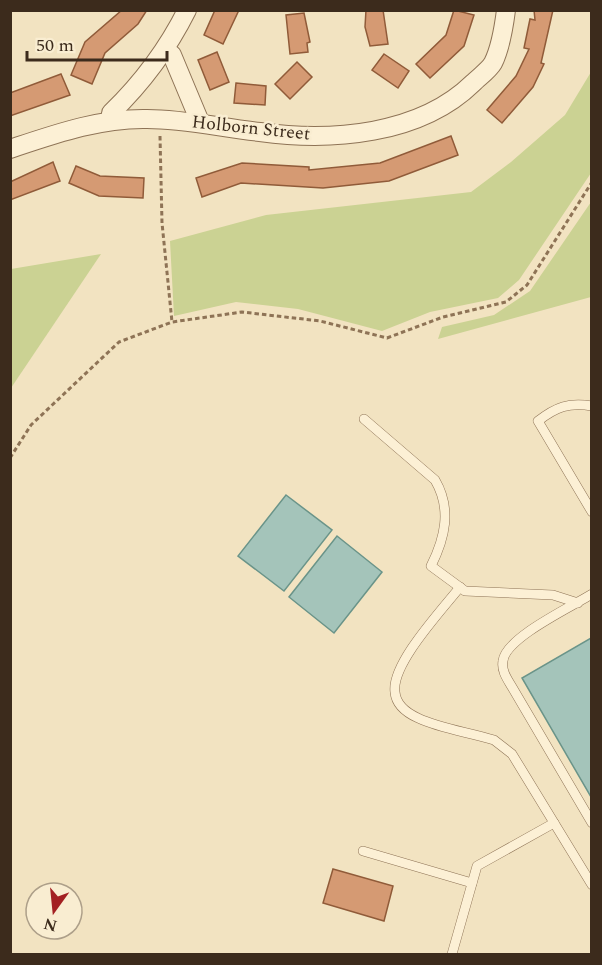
<svg xmlns="http://www.w3.org/2000/svg" width="602" height="965" font-family="Spectral,serif">
<style>
.green{fill:#cbd293}
.water{fill:#a4c4ba;stroke:#6a9489;stroke-width:1.5}
.building{fill:#d59a73;stroke:#905b39;stroke-width:1.5}
.lines{fill:none;stroke-linecap:round;stroke-linejoin:round}
.service-casing{stroke:#8e7356;stroke-width:10}
.minor-casing{stroke:#8e7356;stroke-width:20}
.path{stroke:#8e7356;stroke-width:3;stroke-dasharray:4.5 3;stroke-linecap:butt}
.service{stroke:#fcf0d5;stroke-width:9}
.minor{stroke:#fcf0d5;stroke-width:18}
.labels{text-anchor:middle;dominant-baseline:central;stroke-width:5;stroke-linejoin:round;paint-order:stroke}
.street-label{font-size:18px;fill:#3c2b1c;stroke:#f9edd1}
</style>
<rect width="100%" height="100%" fill="#f2e3c1"/>
<g class="green">
<polygon points="591,72 591,173 519,280 498,298 430,312 382,331 298,309 236,302 174,316 170,241 266,215 471,192 511,162 565,115"/>
<polygon points="591,202 591,297 438,339 442,327 494,315 530,291"/>
<polygon points="101,254 11,388 11,269"/>
</g>
<g class="water">
<polygon points="286,495 332,530 284,591 238,556"/>
<polygon points="337,536 382,572 334,633 289,597"/>
<polygon points="591,638 591,797 522,678"/>
</g>
<g class="building">
<polygon points="122,10 147,10 138,24 105,53 92,84 71,75 85,42"/>
<polygon points="215,10 239,10 223,44 204,35"/>
<polygon points="366,10 383,10 388,44 370,46 365,27"/>
<polygon points="454,10 474,15 464,46 430,78 416,64 446,35"/>
<polygon points="534,10 553,10 541,63 544,64 533,87 502,123 487,110 516,76 529,49 524,48 530,19 535,20"/>
<polygon points="304,13 310,42 307,43 308,52 290,54 286,15"/>
<polygon points="217,52 229,82 210,90 198,60"/>
<polygon points="384,54 409,71 398,88 372,70"/>
<polygon points="297,62 312,77 290,99 275,84"/>
<polygon points="61,74 70,95 10,116 10,93"/>
<polygon points="236,83 266,86 265,105 234,103"/>
<polygon points="451,136 458,155 389,181 323,188 241,183 202,197 196,178 242,163 309,167 309,170 380,163"/>
<polygon points="53,162 60,181 10,200 10,182"/>
<polygon points="76,166 100,176 144,178 143,198 99,196 69,183"/>
<polygon points="333,869 393,886 384,921 323,903"/>
</g>
<g class="lines">
<defs>
<g id="service">
<path d="M592,406c-23,-4 -36,1 -54,15l54,91"/>
<path d="M364,419l71,61c17,29 10,58 -4,86l34,25 88,4 25,8"/>
<path d="M460,587c-18,23 -69,77 -65,105 1,13 12,21 23,26 23,11 51,14 76,22l18,14 80,131"/>
<path d="M592,594c-21,13 -87,44 -89,67 -2,10 5,19 9,26l80,136"/>
<polyline points="363,851 472,883"/>
<polyline points="452,954 477,866 554,823"/>
</g>
<g id="minor">
<polyline points="166,50 172,55 200,122"/>
<path d="M111,120v-7c31,-30 56,-63 76,-103"/>
<path d="M10,149c45,-15 90,-31 137,-30 38,0 75,9 113,13 71,10 160,3 213,-49 6,-6 16,-13 20,-20 7,-14 11,-37 13,-53"/>
</g>
</defs>
<use href="#service" class="service-casing"/>
<use href="#minor" class="minor-casing"/>
<g class="path">
<polyline points="160,136 162,223 172,322"/>
<polyline points="10,458 31,425 119,342 172,322 242,312 320,321 387,338 443,317 506,302 527,285 592,182"/>
</g>
<use href="#service" class="service"/>
<use href="#minor" class="minor"/>
</g>
<g class="labels">
<g class="street-label">
<text transform="translate(251 128) rotate(6)">Holborn Street</text>
</g>
</g>
<rect width="602" height="965" fill="none" stroke="#3c2b1c" stroke-width="24"/>
<g transform="translate(54 911) rotate(195)"><circle r="28" fill="#f9edd1" stroke="#ad9f89" stroke-width="1.5"/>
<path d="M0-4.5L10 22L0 15L-10 22Z" fill="#a32022"/>
<text y="-9" font-size="16" font-weight="bold" text-anchor="middle" fill="#3c2b1c">N</text>
</g>
<path d="M27 51v9h140v-9" fill="none" stroke="#3c2b1c" stroke-width="3"/>
<text x="36" y="51" font-size="18" fill="#3c2b1c" stroke="#f9edd1" stroke-width="4.5" paint-order="stroke">50 m</text>
</svg>
